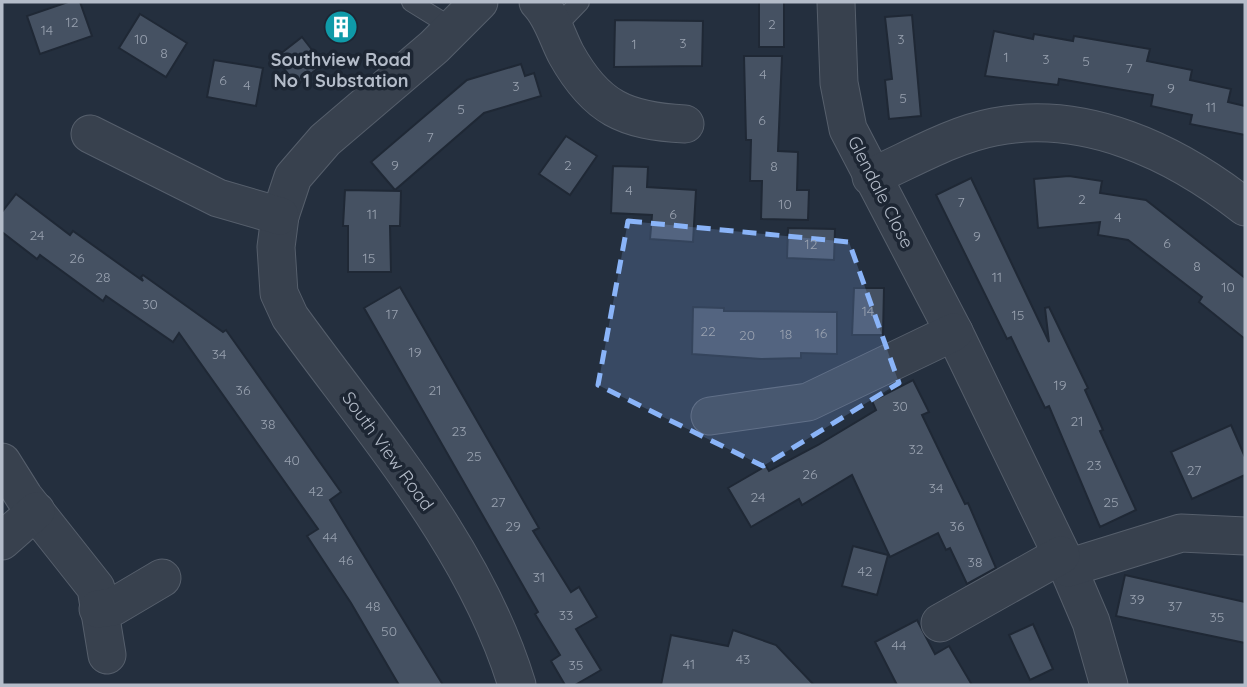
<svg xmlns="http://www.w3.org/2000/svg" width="1247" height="687" font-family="Quicksand,sans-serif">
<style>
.building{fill:#455162;stroke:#1f2835;stroke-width:2}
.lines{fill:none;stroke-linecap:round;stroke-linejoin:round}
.lane-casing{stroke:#565f6c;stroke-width:20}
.street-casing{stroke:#565f6c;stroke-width:39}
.lane{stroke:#38414e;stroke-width:18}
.street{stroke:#38414e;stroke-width:37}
.marked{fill:#8ab4f8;fill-opacity:0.2;stroke:#8ab4f8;stroke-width:5;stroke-dasharray:14 9;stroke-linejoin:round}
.labels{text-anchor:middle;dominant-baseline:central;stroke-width:7;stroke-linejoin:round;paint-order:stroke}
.number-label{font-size:14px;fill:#98a1af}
.poi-label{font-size:18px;font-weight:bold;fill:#b4bcc9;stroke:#1d2633}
.street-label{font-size:18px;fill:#b4bcc9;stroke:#1d2633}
</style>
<rect width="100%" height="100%" fill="#242f3e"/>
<g class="building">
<polygon points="68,2 80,2 92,36 40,54 27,16"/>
<rect x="759" y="2" width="25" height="45"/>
<polygon points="140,14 187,43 166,77 119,48"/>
<polygon points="912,15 921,116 889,119 885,80 892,79 885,17"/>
<polygon points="615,20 703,21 702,66 614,67"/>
<polygon points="994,31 1033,39 1034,34 1073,41 1074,36 1150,49 1147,61 1192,70 1190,80 1231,89 1228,102 1245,106 1245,135 1190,124 1192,115 1151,106 1153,95 1059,79 1058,85 985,76"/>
<polygon points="302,37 323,64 297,85 275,58"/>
<polygon points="744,56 782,56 778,151 798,152 797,190 809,190 808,220 761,219 762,181 750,181 751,140 746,140"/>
<polygon points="214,60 263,68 256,106 207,97"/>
<polygon points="521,64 525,76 534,73 541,96 484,113 395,190 371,162 467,80"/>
<polygon points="566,136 597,156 570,195 539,174"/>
<polygon points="613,166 648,167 647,187 696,190 693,242 650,239 652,215 611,213"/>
<polygon points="1069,176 1102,181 1100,193 1146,200 1245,278 1245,339 1199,302 1202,297 1128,240 1098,235 1100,222 1038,228 1034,179"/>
<polygon points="971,178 1049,342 1045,308 1049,307 1088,388 1085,390 1103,430 1100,431 1136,510 1100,527 1049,406 1045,408 1011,337 1007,339 936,195"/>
<polygon points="345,190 401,191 400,226 390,226 391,272 348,272 348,226 343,226"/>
<polygon points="16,194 70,235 73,231 143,281 141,277 143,275 223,332 226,330 341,492 330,500 443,685 399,685 351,603 307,536 318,529 179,333 173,342 106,296 103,301 40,255 37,259 2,232 2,212"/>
<polygon points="788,228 835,229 834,260 787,258"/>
<polygon points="400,287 539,528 533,531 571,592 579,587 597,617 576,629 601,670 575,685 565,685 551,661 560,655 535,614 538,612 364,308"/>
<polygon points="854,288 884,288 883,335 852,335"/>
<polygon points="693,307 724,308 724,311 837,312 837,354 801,353 801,358 761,359 692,354"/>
<polygon points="913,380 929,412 922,415 965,504 968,503 996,568 967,584 950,548 946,550 938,533 890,557 852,475 802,505 799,499 751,527 728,488 766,466 769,471 818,445 876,410 872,401"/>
<polygon points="1231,425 1245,457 1245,475 1192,499 1171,452"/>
<polygon points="853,546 888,555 877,595 842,586"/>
<polygon points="1125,575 1245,602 1245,643 1116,616"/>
<polygon points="917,620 935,654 949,646 972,685 897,685 875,642"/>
<polygon points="1033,624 1053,669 1030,680 1009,635"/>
<polygon points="733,630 776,645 814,685 661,685 671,635 728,646"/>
</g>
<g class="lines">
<defs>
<g id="lane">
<polyline points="411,2 453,28"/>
<polyline points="555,28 580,2"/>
</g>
<g id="street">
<path d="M479,2l-45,45 -109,93 -32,37 -13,39 -4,31 3,46 11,24c84,116 185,230 227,368"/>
<path d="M538,2c14,14 19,35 28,52 30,54 59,67 119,70"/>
<polyline points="836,2 839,83 848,129 954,332 1068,568 1091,622 1109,685"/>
<polyline points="90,134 218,198 280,216"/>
<path d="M871,177c39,-17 81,-42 123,-50 91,-18 181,25 251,80"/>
<polyline points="710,416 808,402 954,332"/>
<polyline points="2,462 24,497 96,588 107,655"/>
<polyline points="2,541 36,511"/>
<polyline points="1068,568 1181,533 1245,536"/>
<polyline points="98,609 113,607 162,578"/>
<polyline points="940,623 1061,555"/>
</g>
</defs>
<use href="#lane" class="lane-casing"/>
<use href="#street" class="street-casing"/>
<use href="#lane" class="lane"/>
<use href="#street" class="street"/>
</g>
<path class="marked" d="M628,221l221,21 50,141 -136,83 -165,-81z"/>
<defs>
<symbol id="building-disc" viewBox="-11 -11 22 22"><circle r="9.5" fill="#0f9aa8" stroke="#1d2633"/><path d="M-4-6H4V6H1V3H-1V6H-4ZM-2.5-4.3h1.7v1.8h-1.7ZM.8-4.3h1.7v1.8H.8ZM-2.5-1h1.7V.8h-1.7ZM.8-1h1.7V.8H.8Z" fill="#fff"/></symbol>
</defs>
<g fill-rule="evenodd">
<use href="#building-disc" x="322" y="8" width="38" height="38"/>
</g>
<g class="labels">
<g class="number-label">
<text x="72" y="22">12</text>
<text x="772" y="24">2</text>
<text x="47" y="30">14</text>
<text x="141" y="39">10</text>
<text x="901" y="39">3</text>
<text x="683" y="43">3</text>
<text x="634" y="44">1</text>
<text x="164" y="53">8</text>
<text x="1006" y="57">1</text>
<text x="1046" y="59">3</text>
<text x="1086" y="61">5</text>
<text x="1129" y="68">7</text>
<text x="763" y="74">4</text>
<text x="223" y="80">6</text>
<text x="247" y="85">4</text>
<text x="516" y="86">3</text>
<text x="1171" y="88">9</text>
<text x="903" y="98">5</text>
<text x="1211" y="107">11</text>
<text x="461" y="109">5</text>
<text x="762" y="120">6</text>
<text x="430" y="137">7</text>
<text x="395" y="165">9</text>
<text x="568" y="165">2</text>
<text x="774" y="166">8</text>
<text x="629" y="190">4</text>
<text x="1082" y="199">2</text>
<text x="961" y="202">7</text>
<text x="785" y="204">10</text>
<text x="372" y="214">11</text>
<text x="673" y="214">6</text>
<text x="1118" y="217">4</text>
<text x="37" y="235">24</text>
<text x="977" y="236">9</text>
<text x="1167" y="243">6</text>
<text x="811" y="244">12</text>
<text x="77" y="258">26</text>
<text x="369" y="258">15</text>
<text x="1197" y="266">8</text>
<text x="103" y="277">28</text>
<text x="997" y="277">11</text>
<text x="1228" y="287">10</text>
<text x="150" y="304">30</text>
<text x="868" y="311">14</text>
<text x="392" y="314">17</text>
<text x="1018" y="315">15</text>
<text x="708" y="331">22</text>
<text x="821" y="333">16</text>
<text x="786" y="334">18</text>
<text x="747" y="335">20</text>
<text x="415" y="352">19</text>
<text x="219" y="354">34</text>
<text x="1060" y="385">19</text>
<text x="243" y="390">36</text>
<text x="435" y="390">21</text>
<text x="900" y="406">30</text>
<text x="1077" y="421">21</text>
<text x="268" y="424">38</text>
<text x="459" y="431">23</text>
<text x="916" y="449">32</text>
<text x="474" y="456">25</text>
<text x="292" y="460">40</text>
<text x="1094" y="465">23</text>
<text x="1194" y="470">27</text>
<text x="810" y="474">26</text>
<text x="936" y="488">34</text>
<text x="316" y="491">42</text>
<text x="758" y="497">24</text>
<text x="498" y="502">27</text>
<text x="1111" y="502">25</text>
<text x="513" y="526">29</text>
<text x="957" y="526">36</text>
<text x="330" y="537">44</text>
<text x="346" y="560">46</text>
<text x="975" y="562">38</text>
<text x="865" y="571">42</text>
<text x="539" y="577">31</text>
<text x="1137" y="599">39</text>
<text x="373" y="606">48</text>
<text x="1175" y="606">37</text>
<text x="566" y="615">33</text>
<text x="1217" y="617">35</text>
<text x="389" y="631">50</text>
<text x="899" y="645">44</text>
<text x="743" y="659">43</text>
<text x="689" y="664">41</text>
<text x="576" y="665">35</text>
</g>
<g class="poi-label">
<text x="341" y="59">Southview Road<tspan x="341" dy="21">No 1 Substation</tspan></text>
</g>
<g class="street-label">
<text transform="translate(881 192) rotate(63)">Glendale Close</text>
<text transform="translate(388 451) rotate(54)">South View Road</text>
</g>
</g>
<rect width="1247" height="687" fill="none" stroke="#b4bcc9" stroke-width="7"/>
</svg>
